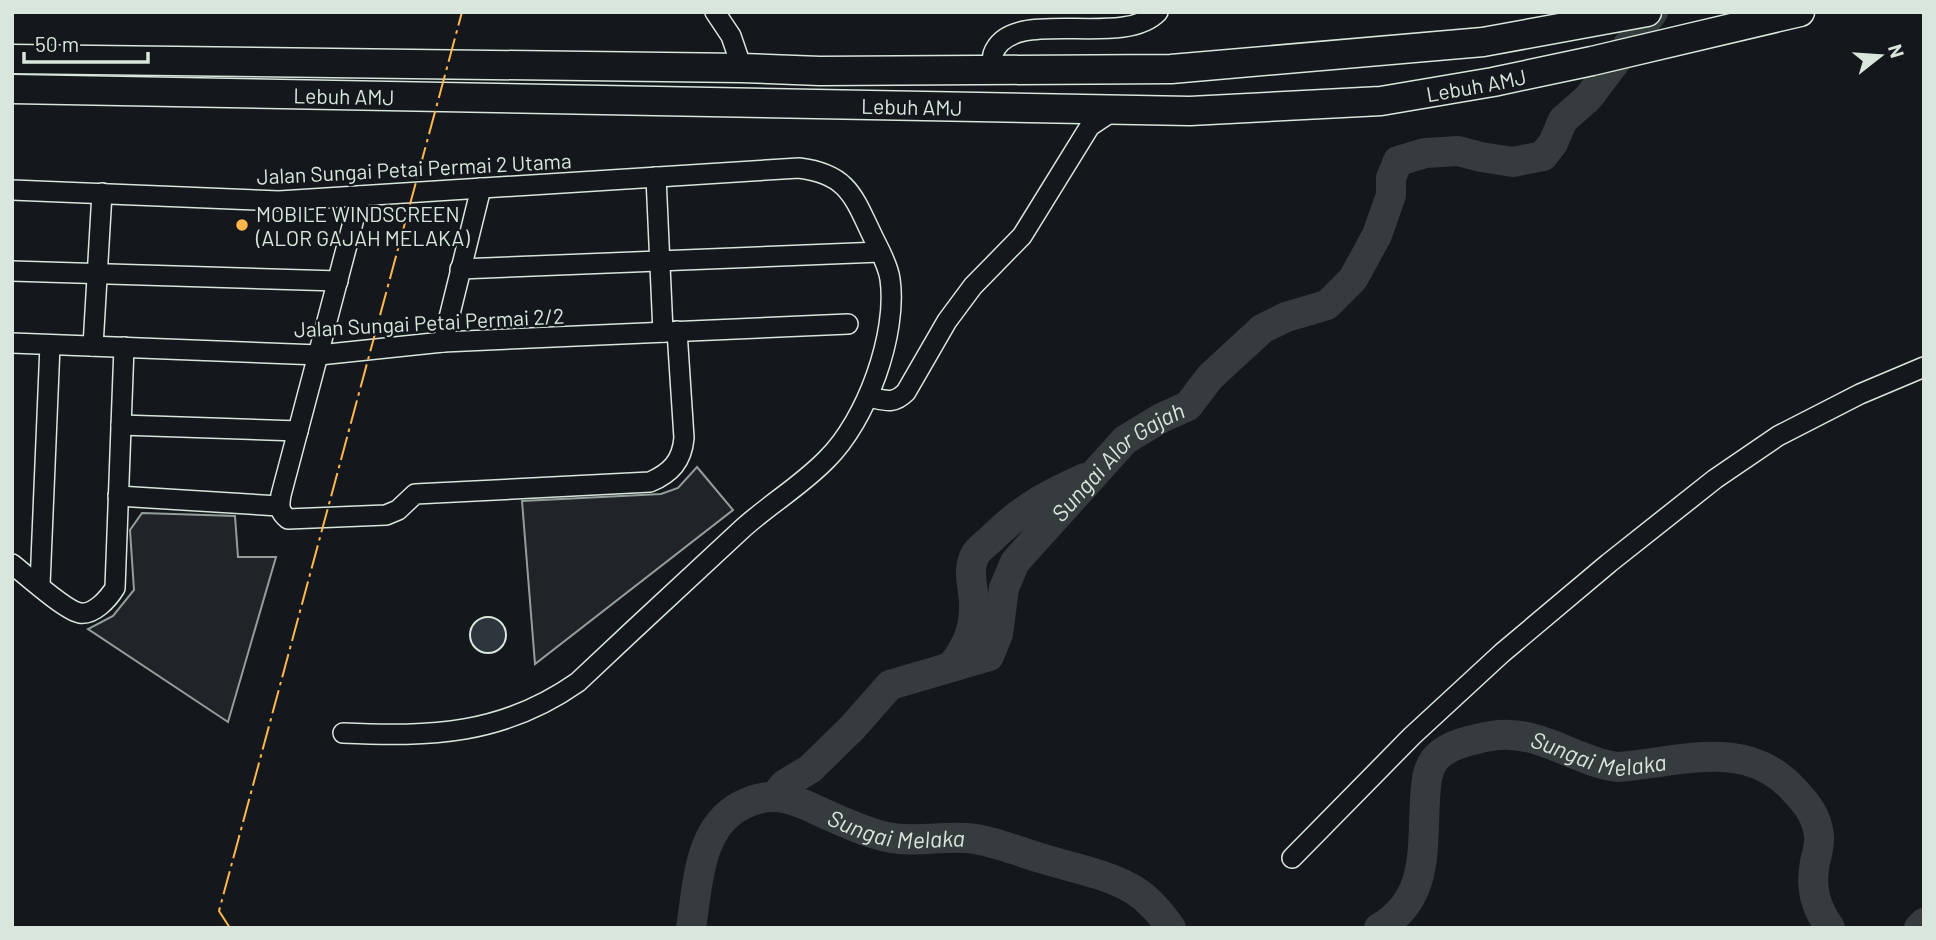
<svg xmlns="http://www.w3.org/2000/svg" width="1936" height="940" font-family="Barlow,sans-serif">
<style>
.green{fill:#202428;stroke:#939e99;stroke-width:2}
.lines{fill:none;stroke-linecap:round;stroke-linejoin:round}
.river{stroke:#363b3e;stroke-width:30}
.building{fill:#2c363c;stroke:#d8e6dc;stroke-width:2}
.minor-casing{stroke:#d8e6dc;stroke-width:22}
.highway-casing{stroke:#d8e6dc;stroke-width:31}
.minor{stroke:#14181c;stroke-width:19}
.highway{stroke:#14181c;stroke-width:28}
.power{stroke:#ffb74d;stroke-width:2;stroke-dasharray:24 5 3.5 5;stroke-linecap:butt}
.poi-dot{fill:#ffb74d;stroke:#14181c;stroke-width:2.5}
.labels{text-anchor:middle;dominant-baseline:central;stroke-width:5;stroke-linejoin:round;paint-order:stroke}
.street-label{font-size:21px;fill:#d8e6dc;stroke:#14181c}
.poi-label{font-size:21px;fill:#d8e6dc;stroke:#14181c;text-anchor:start}
.water-label{font-size:23px;font-style:italic;fill:#d8e6dc;stroke:#14181c}
</style>
<rect width="100%" height="100%" fill="#14181c"/>
<g class="green">
<polygon points="697,467 733,510 535,664 522,501 661,494 678,488"/>
<polygon points="142,513 235,516 238,557 276,557 228,722 88,629 113,616 134,590 130,530"/>
</g>
<g class="lines">
<g class="river">
<path d="M951,667c14,-18 23,-35 23,-59 1,-18 -8,-36 1,-53 3,-6 11,-11 15,-15 31,-31 55,-44 95,-62"/>
<path id="s1" d="M774,797l11,-13 25,-15 42,-41 38,-43 99,-29 9,-22 6,-46 11,-26 110,-122 36,-22 27,-12 22,-29 52,-48 24,-12 41,-12 26,-26 24,-44 14,-40v-17l7,-17 27,-8 33,-2 23,6 32,5 30,-6 10,-13 10,-23 25,-22 65,-86"/>
<path id="s2" d="M691,928c7,-43 7,-101 51,-123 35,-18 58,-2 90,12 18,8 36,16 55,20 26,6 53,-1 80,1 25,2 52,14 77,21 29,9 64,15 90,31 16,10 26,23 37,38"/>
<path id="s3" d="M1379,928c50,-29 43,-78 46,-128 1,-14 1,-29 10,-41 10,-11 24,-16 38,-19 11,-3 24,-6 37,-5 37,1 70,27 107,32 62,-4 128,-31 177,23 13,14 23,26 25,46 1,8 -2,18 -4,26 -5,26 0,44 15,66"/>
<polyline points="1919,928 1924,923"/>
</g>
</g>
<circle class="building" cx="488" cy="635" r="18"/>
<g class="lines">
<defs>
<g id="minor">
<polyline points="715,12 731,36 742,68"/>
<path d="M991,70c1,-5 1,-11 2,-16 18,-50 129,-4 165,-42"/>
<polyline points="656,177 663,332"/>
<path d="M12,190l267,11 520,-33c50,6 55,30 75,71 6,12 14,26 16,40 8,55 -24,142 -63,180 -26,27 -59,46 -86,71 -55,51 -109,101 -163,152 -75,53 -147,55 -235,51"/>
<path d="M360,196l-79,299c-2,11 -2,17 7,24l98,-4 12,-5 17,-16 235,-12c21,-9 32,-21 34,-44l-7,-107"/>
<polyline points="460,269 880,252"/>
<polyline points="12,271 338,281"/>
<polyline points="443,342 481,188"/>
<polyline points="12,343 319,355 443,342 848,324"/>
<polyline points="93,346 102,193"/>
<path d="M868,397c17,3 25,8 38,-5l41,-71 26,-35 49,-50 68,-110 24,-16"/>
<polyline points="121,425 298,431"/>
<polyline points="118,496 279,506"/>
<path d="M12,564c14,11 54,47 68,49 14,2 28,-14 35,-25l9,-241"/>
<polyline points="40,585 50,345"/>
<polyline points="1292,858 1412,736 1502,653 1609,563 1715,479 1778,436 1860,394 1924,367"/>
</g>
<g id="highway">
<polyline points="12,59 742,68 820,71 1171,69 1483,42 1647,12"/>
<path id="s4" d="M12,89l1178,22 191,-10 112,-19 99,-21 208,-49"/>
</g>
</defs>
<use href="#minor" class="minor-casing"/>
<use href="#highway" class="highway-casing"/>
<use href="#minor" class="minor"/>
<use href="#highway" class="highway"/>
<polyline class="power" points="230,928 219,911 462,12"/>
</g>
<circle class="poi-dot" cx="242" cy="225" r="7"/>
<g class="labels">
<g class="street-label">
<text stroke="none"><textPath href="#s4" startOffset="1466">Lebuh AMJ</textPath></text>
<text stroke="none"><textPath href="#s4" startOffset="332">Lebuh AMJ</textPath></text>
<text stroke="none"><textPath href="#s4" startOffset="900">Lebuh AMJ</textPath></text>
<text transform="translate(414 168) rotate(-3)">Jalan Sungai Petai Permai 2 Utama</text>
<text transform="translate(429 322) rotate(-3)">Jalan Sungai Petai Permai 2/2</text>
</g>
<g class="poi-label">
<text x="256" y="213">MOBILE WINDSCREEN<tspan x="256" dy="24">(ALOR GAJAH MELAKA)</tspan></text>
</g>
<g class="water-label">
<text stroke="none"><textPath href="#s1" startOffset="509">Sungai Alor Gajah</textPath></text>
<text stroke="none"><textPath href="#s3" startOffset="359">Sungai Melaka</textPath></text>
<text stroke="none"><textPath href="#s2" startOffset="301">Sungai Melaka</textPath></text>
</g>
</g>
<rect width="1936" height="940" fill="none" stroke="#d8e6dc" stroke-width="28"/>
<g transform="translate(1880 56) rotate(73)" stroke="#14181c" stroke-width="5" paint-order="stroke">
<path d="M0-5L12 26L0 18L-12 26Z" fill="#d8e6dc"/>
<text y="-10" font-size="19" font-weight="bold" text-anchor="middle" fill="#d8e6dc">N</text>
</g>
<path d="M24 52v10h124v-10" fill="none" stroke="#d8e6dc" stroke-width="3.5"/>
<text x="35" y="52" font-size="21" fill="#d8e6dc" stroke="#14181c" stroke-width="5" paint-order="stroke">50 m</text>
</svg>
